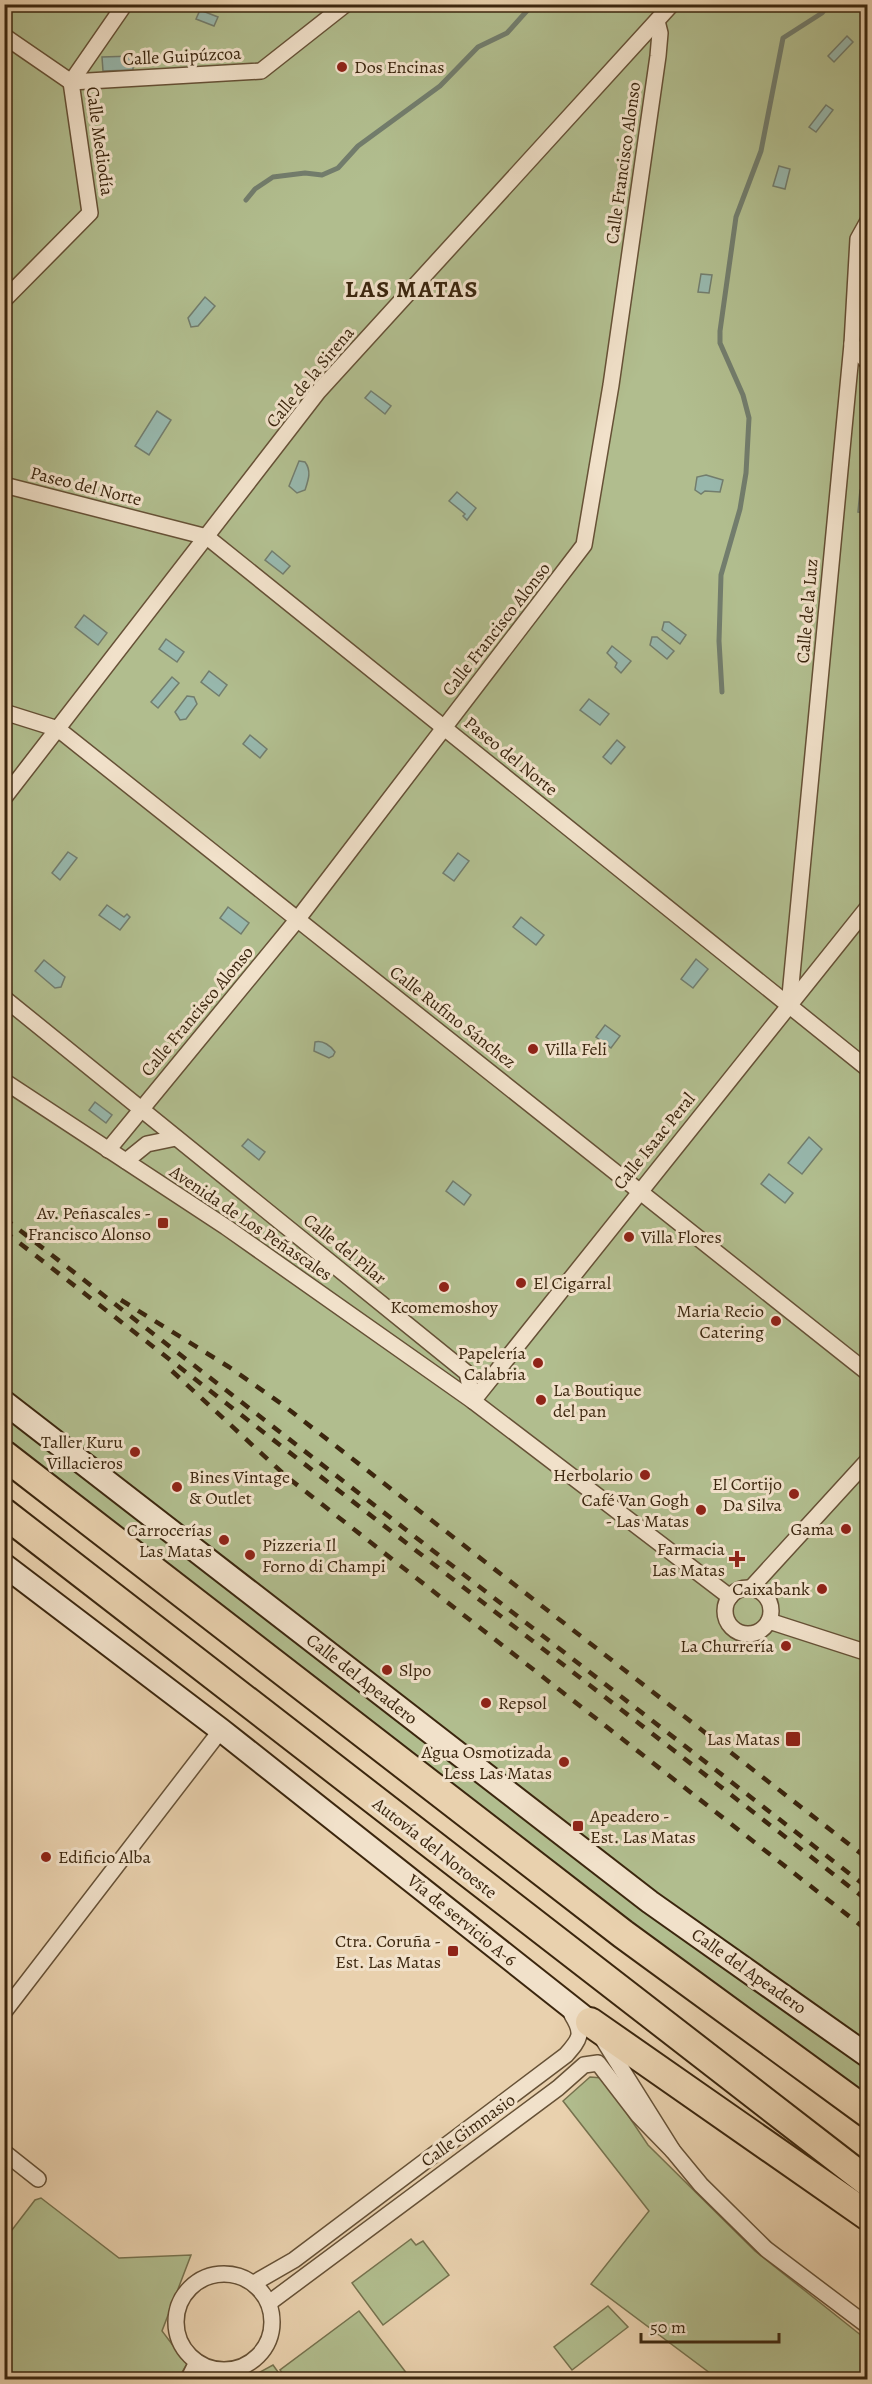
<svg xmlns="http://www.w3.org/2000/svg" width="872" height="2384" font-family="Alegreya,serif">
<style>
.green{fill:#b1bd8e;stroke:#76724e;stroke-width:1.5}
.water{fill:#97b7ac;stroke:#727d6d;stroke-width:1.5}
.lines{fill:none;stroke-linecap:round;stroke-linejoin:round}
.stream{stroke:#727d6d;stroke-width:5}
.street-casing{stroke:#665136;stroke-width:18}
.secondary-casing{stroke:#3b260e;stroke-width:26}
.highway-casing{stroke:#3b260e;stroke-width:32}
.street{stroke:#f1e1ca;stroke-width:15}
.secondary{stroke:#f1e1ca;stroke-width:22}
.highway{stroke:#e9d1ae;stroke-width:28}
.rail{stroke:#3b260e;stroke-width:4.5;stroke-dasharray:10 10;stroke-linecap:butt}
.poi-dot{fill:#8f2418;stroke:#f1e1ca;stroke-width:2}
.labels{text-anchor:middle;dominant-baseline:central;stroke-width:6;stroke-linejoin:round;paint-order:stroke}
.street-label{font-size:18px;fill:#3b260e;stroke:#f1e1ca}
.poi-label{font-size:18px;fill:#3b260e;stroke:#f1e1ca;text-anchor:end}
.district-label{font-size:24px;font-weight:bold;letter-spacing:1.5px;fill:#3b260e;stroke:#f1e1ca}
</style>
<rect width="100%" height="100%" fill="#e9d1ae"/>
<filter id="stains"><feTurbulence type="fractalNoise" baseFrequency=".00333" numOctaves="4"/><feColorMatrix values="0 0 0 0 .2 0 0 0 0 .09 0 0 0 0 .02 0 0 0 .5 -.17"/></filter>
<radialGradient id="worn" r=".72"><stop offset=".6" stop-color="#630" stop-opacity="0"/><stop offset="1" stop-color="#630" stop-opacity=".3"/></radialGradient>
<g class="green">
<polygon points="5,5 867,5 867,2100 5,1469"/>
<polygon points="590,2077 603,2078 648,2145 755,2251 867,2340 867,2379 718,2379 591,2284 649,2211 563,2101"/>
<polygon points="41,2198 119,2258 191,2255 162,2331 187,2364 178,2379 5,2379 5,2239 35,2200"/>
<polygon points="411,2239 416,2245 423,2241 449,2275 383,2325 352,2283"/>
<polygon points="608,2306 628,2327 572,2370 554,2347"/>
<polygon points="359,2311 411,2379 287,2379 280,2370"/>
<polygon points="273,2365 283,2379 247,2379"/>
</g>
<g class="water">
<polygon points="200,10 218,17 214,26 196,19"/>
<polygon points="847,36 853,42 834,62 828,56"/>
<polygon points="133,56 133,70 103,71 102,57"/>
<polygon points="826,105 833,110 816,132 809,127"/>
<polygon points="779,166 790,169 785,189 773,186"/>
<polygon points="701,274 712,275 709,293 698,292"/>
<polygon points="205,297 215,306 198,326 191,327 188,318"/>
<polygon points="371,391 391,406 385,414 365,398"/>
<polygon points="157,411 171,420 149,455 135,446"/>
<path d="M299,461l6,1c7,9 3,19 0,28l-8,3 -8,-7z"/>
<polygon points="706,475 723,480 720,492 705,491 701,494 695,490 697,477"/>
<polygon points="860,490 867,490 867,513 858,512"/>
<polygon points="457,492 476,508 467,520 463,516 465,514 449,501"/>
<polygon points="272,551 290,566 283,574 265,560"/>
<polygon points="84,615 107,633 98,645 75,627"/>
<polygon points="664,622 669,622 686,635 680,644 662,630"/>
<polygon points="652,637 657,637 674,651 667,659 650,645"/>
<polygon points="166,639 184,652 177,662 159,649"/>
<polygon points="612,646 631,661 621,673 615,667 617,663 607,653"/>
<polygon points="209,671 227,685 219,696 201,682"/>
<polygon points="172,677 179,683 158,708 151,702"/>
<polygon points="187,696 194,697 197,704 186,719 180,720 175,712"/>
<polygon points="589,699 609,714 600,725 580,710"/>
<polygon points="250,735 267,749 260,758 243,744"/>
<polygon points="617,740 625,747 611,764 603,757"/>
<polygon points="68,852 77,858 60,880 52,873"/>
<polygon points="458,853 469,861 454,881 443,873"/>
<polygon points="107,905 124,917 127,914 130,917 120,930 99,915"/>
<polygon points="228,907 249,923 241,934 220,918"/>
<polygon points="521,917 544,935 536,945 513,927"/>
<polygon points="696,959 708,969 693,988 681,979"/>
<polygon points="44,960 65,977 61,987 55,988 35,971"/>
<polygon points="605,1025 620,1036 611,1048 596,1037"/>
<path d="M315,1042c8,-2 16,4 20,10l-2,4 -4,2 -15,-7z"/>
<polygon points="95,1102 112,1115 106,1123 89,1110"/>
<polygon points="809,1137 822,1149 802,1174 788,1163"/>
<polygon points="248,1139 265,1152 259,1160 242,1146"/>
<polygon points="769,1174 793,1193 785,1203 761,1184"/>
<polygon points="453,1181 471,1195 464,1205 446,1191"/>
</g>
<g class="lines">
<g class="stream">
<polyline points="246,200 255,189 273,177 305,173 322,175 338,168 358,146 440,86 478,47 507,33 533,4"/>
<polyline points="722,692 719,641 721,575 740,509 746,473 749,418 743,395 720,343 720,331 736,217 761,151 783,38 822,13 829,4"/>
</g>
<defs>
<g id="street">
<polyline points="4,36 71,82"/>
<polyline points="71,82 261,71 346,4"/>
<polyline points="4,300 90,213 71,82 125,4"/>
<polyline points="852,344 868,363"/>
<polyline points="4,485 207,537 868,1069"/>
<polyline points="4,712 58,729 868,1373"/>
<polyline points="4,798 318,392 672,4"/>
<polyline points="4,998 467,1373 473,1401"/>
<polyline points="789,1006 852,344 858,239 868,221"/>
<polyline points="4,1081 226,1227 473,1401 730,1597"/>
<polyline points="108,1150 297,920 584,545 611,385 658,56 660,33 657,21"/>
<polyline points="126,1161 147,1144 176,1138"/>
<polyline points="473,1401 868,907"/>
<polyline points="751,1588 868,1460"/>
<circle cx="748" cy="1611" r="23"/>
<polyline points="769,1621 868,1653"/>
<polyline points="4,2012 221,1730"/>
<polyline points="604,2041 673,2151 701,2185 766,2249 868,2326"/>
<polyline points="4,2152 38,2179"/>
<circle cx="224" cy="2322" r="48"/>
<path d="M254,2283l40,-23 272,-205c14,-16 18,-21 6,-40"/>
<polyline points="269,2303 558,2088 584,2065 598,2063 638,2115 673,2151"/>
<polyline points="188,2380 197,2362"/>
</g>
<g id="secondary">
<polyline points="4,1402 650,1902 868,2056"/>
<polyline points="4,1565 221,1730 590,2022"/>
</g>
<g id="highway">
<polyline points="4,1455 623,1934 868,2113"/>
<polyline points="4,1513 868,2182"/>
<polyline points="590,2022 868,2216"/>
</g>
</defs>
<use href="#street" class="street-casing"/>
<use href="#secondary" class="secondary-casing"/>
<use href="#highway" class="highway-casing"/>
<use href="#street" class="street"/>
<use href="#secondary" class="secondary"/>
<use href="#highway" class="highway"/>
<g class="rail">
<polyline points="4,1218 868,1888"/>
<polyline points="4,1231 868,1901"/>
<polyline points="121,1300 229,1367 283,1405 868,1859"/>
<polyline points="172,1371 287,1477 868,1931"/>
</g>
</g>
<g class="poi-dot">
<circle cx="342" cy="67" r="6"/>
<circle cx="533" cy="1049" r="6"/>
<rect x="157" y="1217" width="12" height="12" rx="3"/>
<circle cx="629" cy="1237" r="6"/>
<circle cx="521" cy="1283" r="6"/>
<circle cx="444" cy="1287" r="6"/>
<circle cx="776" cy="1321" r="6"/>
<circle cx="538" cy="1363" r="6"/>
<circle cx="541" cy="1400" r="6"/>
<circle cx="135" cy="1452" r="6"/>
<circle cx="645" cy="1475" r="6"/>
<circle cx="177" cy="1487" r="6"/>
<circle cx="794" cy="1494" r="6"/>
<circle cx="701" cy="1510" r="6"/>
<circle cx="846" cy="1529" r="6"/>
<circle cx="224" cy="1540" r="6"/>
<circle cx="250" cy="1555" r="6"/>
<path d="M734 1550h6v6h6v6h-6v6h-6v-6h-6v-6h6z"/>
<circle cx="822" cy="1589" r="6"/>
<circle cx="786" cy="1646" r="6"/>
<circle cx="387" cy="1670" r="6"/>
<circle cx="486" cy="1703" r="6"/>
<rect x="785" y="1731" width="16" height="16" rx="3"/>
<circle cx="564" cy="1762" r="6"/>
<rect x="572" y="1820" width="12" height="12" rx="3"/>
<circle cx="46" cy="1857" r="6"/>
<rect x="447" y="1945" width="12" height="12" rx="3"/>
</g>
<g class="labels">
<g class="street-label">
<text transform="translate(182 56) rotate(-3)">Calle Guipúzcoa</text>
<text transform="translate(100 141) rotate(82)">Calle Mediodía</text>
<text transform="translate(623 163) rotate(-82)">Calle Francisco Alonso</text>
<text transform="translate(310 377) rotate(-50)">Calle de la Sirena</text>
<text transform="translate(86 486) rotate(14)">Paseo del Norte</text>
<text transform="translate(807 611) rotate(-85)">Calle de la Luz</text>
<text transform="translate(496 629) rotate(-52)">Calle Francisco Alonso</text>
<text transform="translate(511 756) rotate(39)">Paseo del Norte</text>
<text transform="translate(197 1011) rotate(-50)">Calle Francisco Alonso</text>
<text transform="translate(453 1017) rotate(38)">Calle Rufino Sánchez</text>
<text transform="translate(654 1141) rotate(-51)">Calle Isaac Peral</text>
<text transform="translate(251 1223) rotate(34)">Avenida de Los Peñascales</text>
<text transform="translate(345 1249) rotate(39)">Calle del Pilar</text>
<text transform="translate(362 1679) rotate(38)">Calle del Apeadero</text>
<text transform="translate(435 1848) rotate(38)">Autovía del Noroeste</text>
<text transform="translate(462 1920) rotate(39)">Vía de servicio A-6</text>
<text transform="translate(749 1971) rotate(35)">Calle del Apeadero</text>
<text transform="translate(468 2130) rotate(-36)">Calle Gimnasio</text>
</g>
<g class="poi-label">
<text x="354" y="67" text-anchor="start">Dos Encinas</text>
<text x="545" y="1049" text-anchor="start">Villa Feli</text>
<text x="151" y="1213">Av. Peñascales -<tspan x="151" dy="21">Francisco Alonso</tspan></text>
<text x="641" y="1237" text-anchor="start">Villa Flores</text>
<text x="533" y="1283" text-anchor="start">El Cigarral</text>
<text x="444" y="1307" text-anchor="middle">Kcomemoshoy</text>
<text x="764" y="1311">Maria Recio<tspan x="764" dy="21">Catering</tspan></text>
<text x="526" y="1353">Papelería<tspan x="526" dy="21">Calabria</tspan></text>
<text x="553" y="1390" text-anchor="start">La Boutique<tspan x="553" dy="21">del pan</tspan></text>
<text x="123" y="1442">Taller Kuru<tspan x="123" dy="21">Villacieros</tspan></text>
<text x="633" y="1475">Herbolario</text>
<text x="189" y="1477" text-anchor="start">Bines Vintage<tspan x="189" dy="21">&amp; Outlet</tspan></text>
<text x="782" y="1484">El Cortijo<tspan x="782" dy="21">Da Silva</tspan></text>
<text x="689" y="1500">Café Van Gogh<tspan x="689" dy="21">- Las Matas</tspan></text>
<text x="834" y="1529">Gama</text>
<text x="212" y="1530">Carrocerías<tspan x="212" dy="21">Las Matas</tspan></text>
<text x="262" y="1545" text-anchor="start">Pizzeria Il<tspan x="262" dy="21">Forno di Champi</tspan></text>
<text x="725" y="1549">Farmacia<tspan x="725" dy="21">Las Matas</tspan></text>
<text x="810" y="1589">Caixabank</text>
<text x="774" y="1646">La Churrería</text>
<text x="399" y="1670" text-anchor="start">Slpo</text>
<text x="498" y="1703" text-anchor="start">Repsol</text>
<text x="780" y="1739">Las Matas</text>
<text x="552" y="1752">Agua Osmotizada<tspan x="552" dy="21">Less Las Matas</tspan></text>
<text x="590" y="1816" text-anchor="start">Apeadero -<tspan x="590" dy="21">Est. Las Matas</tspan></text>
<text x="58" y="1857" text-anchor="start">Edificio Alba</text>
<text x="441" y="1941">Ctra. Coruña -<tspan x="441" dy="21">Est. Las Matas</tspan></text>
</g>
<g class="district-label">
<text x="412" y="289">LAS MATAS</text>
</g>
</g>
<rect width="872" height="2384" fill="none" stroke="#e9d1ae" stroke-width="24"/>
<rect x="6" y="6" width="860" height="2372" fill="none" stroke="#3b260e" stroke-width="3"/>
<rect x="12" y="12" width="848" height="2360" fill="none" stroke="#3b260e" stroke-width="1.5"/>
<path d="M641 2333v9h138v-9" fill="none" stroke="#3b260e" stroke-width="3"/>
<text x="650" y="2333" font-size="18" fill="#3b260e" stroke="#f1e1ca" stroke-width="4.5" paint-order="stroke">50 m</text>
<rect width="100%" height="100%" filter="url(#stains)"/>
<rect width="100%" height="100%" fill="url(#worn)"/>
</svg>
